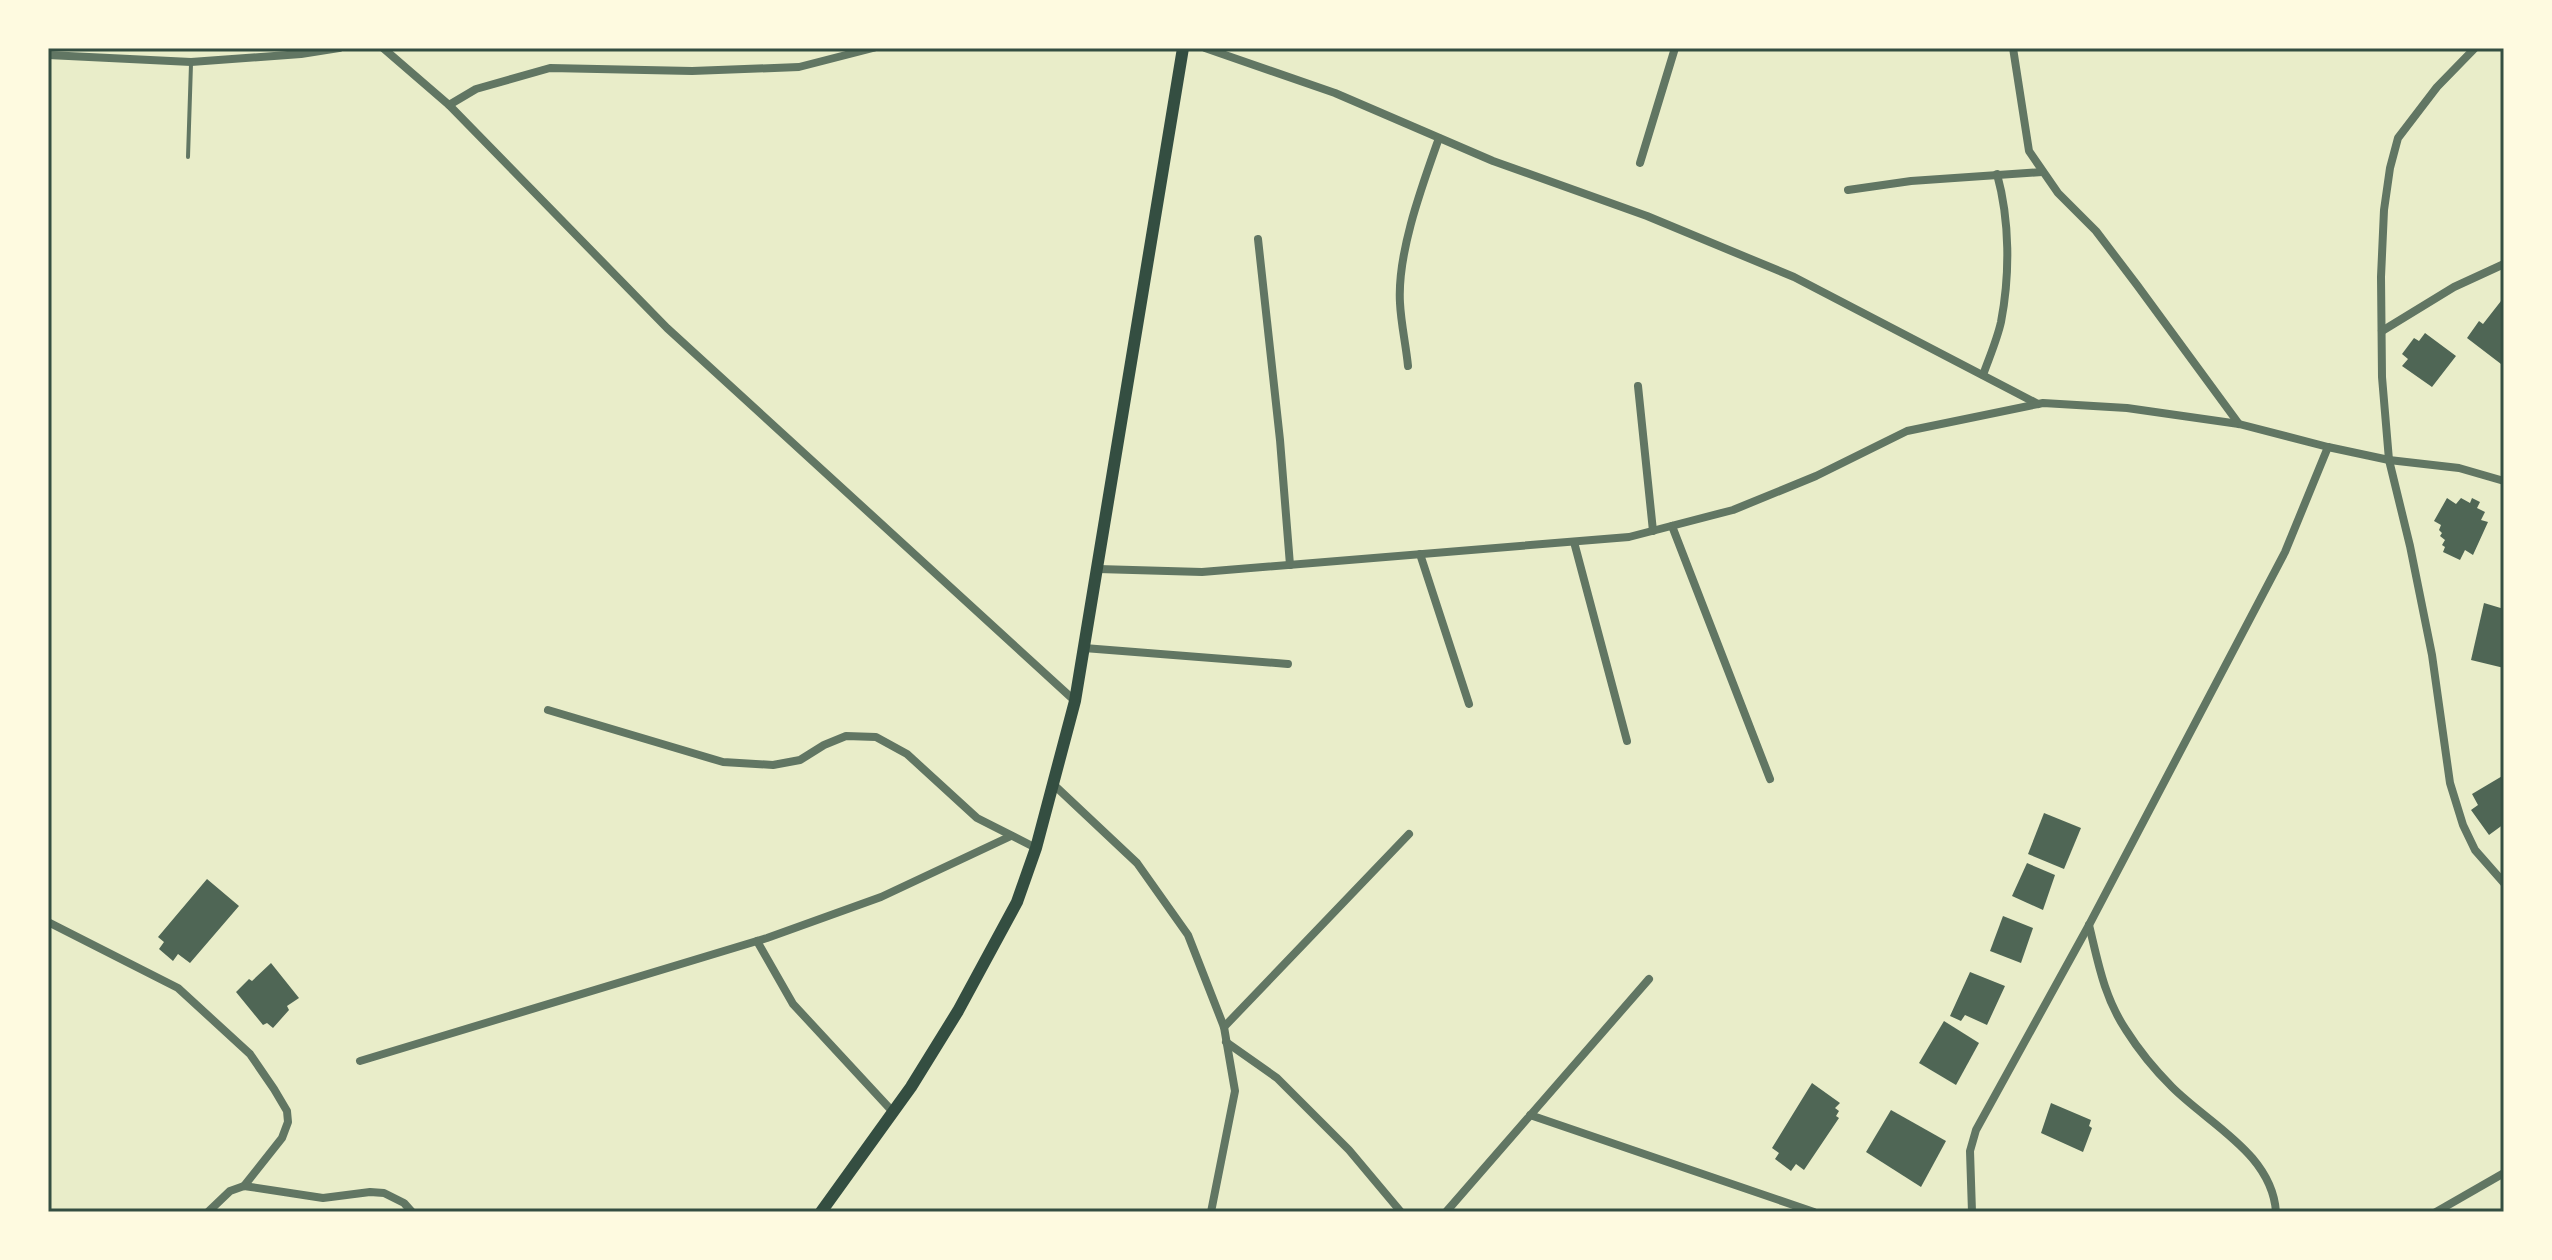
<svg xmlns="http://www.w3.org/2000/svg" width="2552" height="1260" font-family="'Alegreya Sans',sans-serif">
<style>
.building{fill:#4f6655}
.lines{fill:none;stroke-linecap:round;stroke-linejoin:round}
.service{stroke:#617663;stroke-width:4}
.minor{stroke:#617663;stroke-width:8}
.secondary{stroke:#344e41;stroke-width:12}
.neatline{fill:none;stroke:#344e41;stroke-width:3}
</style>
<rect width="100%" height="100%" fill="#e9edc9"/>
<g class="building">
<polygon points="2501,301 2504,303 2504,360 2501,364 2467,338 2479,321 2483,324"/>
<polygon points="2425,333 2456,356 2432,387 2402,366 2408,359 2402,354 2414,338 2419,341"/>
<polygon points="2447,498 2456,504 2461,498 2470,503 2472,498 2480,502 2477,508 2485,512 2481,520 2488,522 2473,555 2465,550 2460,560 2443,552 2445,547 2442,545 2445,540 2440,536 2442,533 2439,530 2441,525 2434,521"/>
<polygon points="2484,603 2504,609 2504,668 2471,660"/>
<polygon points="2504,775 2504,824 2489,835 2471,810 2478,805 2472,794"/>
<polygon points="2044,813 2081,828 2064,869 2028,854"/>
<polygon points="2027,863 2055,875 2043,910 2012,896"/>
<polygon points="207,879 239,906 190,963 178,954 173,961 159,949 164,942 158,937"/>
<polygon points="2003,916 2033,928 2021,963 1990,951"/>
<polygon points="271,963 299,998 287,1006 289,1010 273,1028 267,1023 263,1025 236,992 249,979 252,981"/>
<polygon points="1970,972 2005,986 1987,1025 1965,1015 1961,1021 1950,1016"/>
<polygon points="1944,1021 1979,1043 1956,1085 1919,1063"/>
<polygon points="1812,1083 1840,1103 1835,1108 1839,1111 1836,1116 1839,1118 1804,1170 1796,1164 1791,1171 1775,1159 1779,1153 1772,1148"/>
<polygon points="2051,1103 2091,1120 2089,1126 2092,1128 2083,1152 2041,1133"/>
<polygon points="1891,1110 1946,1141 1921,1187 1866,1152"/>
</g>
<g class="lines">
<polyline class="service" points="188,157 191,64"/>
<g class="minor">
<polyline points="383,48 449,105 667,328 1075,701"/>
<polyline points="1205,48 1335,93 1493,161 1647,216 1794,277 2038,404"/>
<polyline points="2013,48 2029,151 2058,193 2096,231 2137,285 2239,424"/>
<polyline points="2475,48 2437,87 2398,138 2390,168 2384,210 2381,277 2382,377 2389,460 2410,546 2432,655 2450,783 2463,825 2475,850 2504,883"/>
<polyline points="48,55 191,62 301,54 339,48"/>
<polyline points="449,105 476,89 550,68 692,71 799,67 873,48"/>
<polyline points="1640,163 1675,48"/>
<polyline points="1848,190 1911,181 2042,172"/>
<polyline points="1258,239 1280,440 1290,565"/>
<polyline points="2382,331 2454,287 2504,264"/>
<path d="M1408,366c-2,-21 -7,-42 -8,-63 -3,-50 22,-117 39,-165"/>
<path d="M1983,375c6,-17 14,-35 18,-53 9,-47 9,-101 -4,-148"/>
<polyline points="1638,386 1653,531"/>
<polyline points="1672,526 1770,779"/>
<polyline points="1574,542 1627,741"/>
<polyline points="1420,554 1469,704"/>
<polyline points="1098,569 1202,572 1629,537 1733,510 1816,476 1907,431 2043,403 2127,408 2239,424 2328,447"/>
<polyline points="1084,648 1288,664"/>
<polyline points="548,710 723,762 773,765 800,760 824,745 846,736 876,737 907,754 977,818 1036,848"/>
<polyline points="1053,784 1137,863 1188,935 1224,1027 1235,1091 1211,1212"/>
<polyline points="48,922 178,988 250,1054 274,1089 287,1111 288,1122 282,1138 244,1186"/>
<path d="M2089,925c9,37 15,72 37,105 12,19 30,41 46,57 38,38 100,67 104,125"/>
<polyline points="757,941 793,1004 893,1112"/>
<polyline points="1224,1027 1409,834"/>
<polyline points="1226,1042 1277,1078 1349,1150 1401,1212"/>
<polyline points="360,1061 767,938 881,897 1011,836"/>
<polyline points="1530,1115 1814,1212"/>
<polyline points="208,1212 230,1191 244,1186 323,1198 370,1192 384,1193 404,1203 412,1212"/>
<polyline points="1446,1212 1649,979"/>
<polyline points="1972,1212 1970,1151 1976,1130 2089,925 2285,552 2328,447 2389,460 2459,468 2504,481"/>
<polyline points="2436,1212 2504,1173"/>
</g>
<polyline class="secondary" points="821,1212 911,1087 958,1011 1017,902 1036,848 1075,701 1183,48"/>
</g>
<rect width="2552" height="1260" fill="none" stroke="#fefae0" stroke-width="100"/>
<rect x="50" y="50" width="2452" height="1160" class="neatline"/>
</svg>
